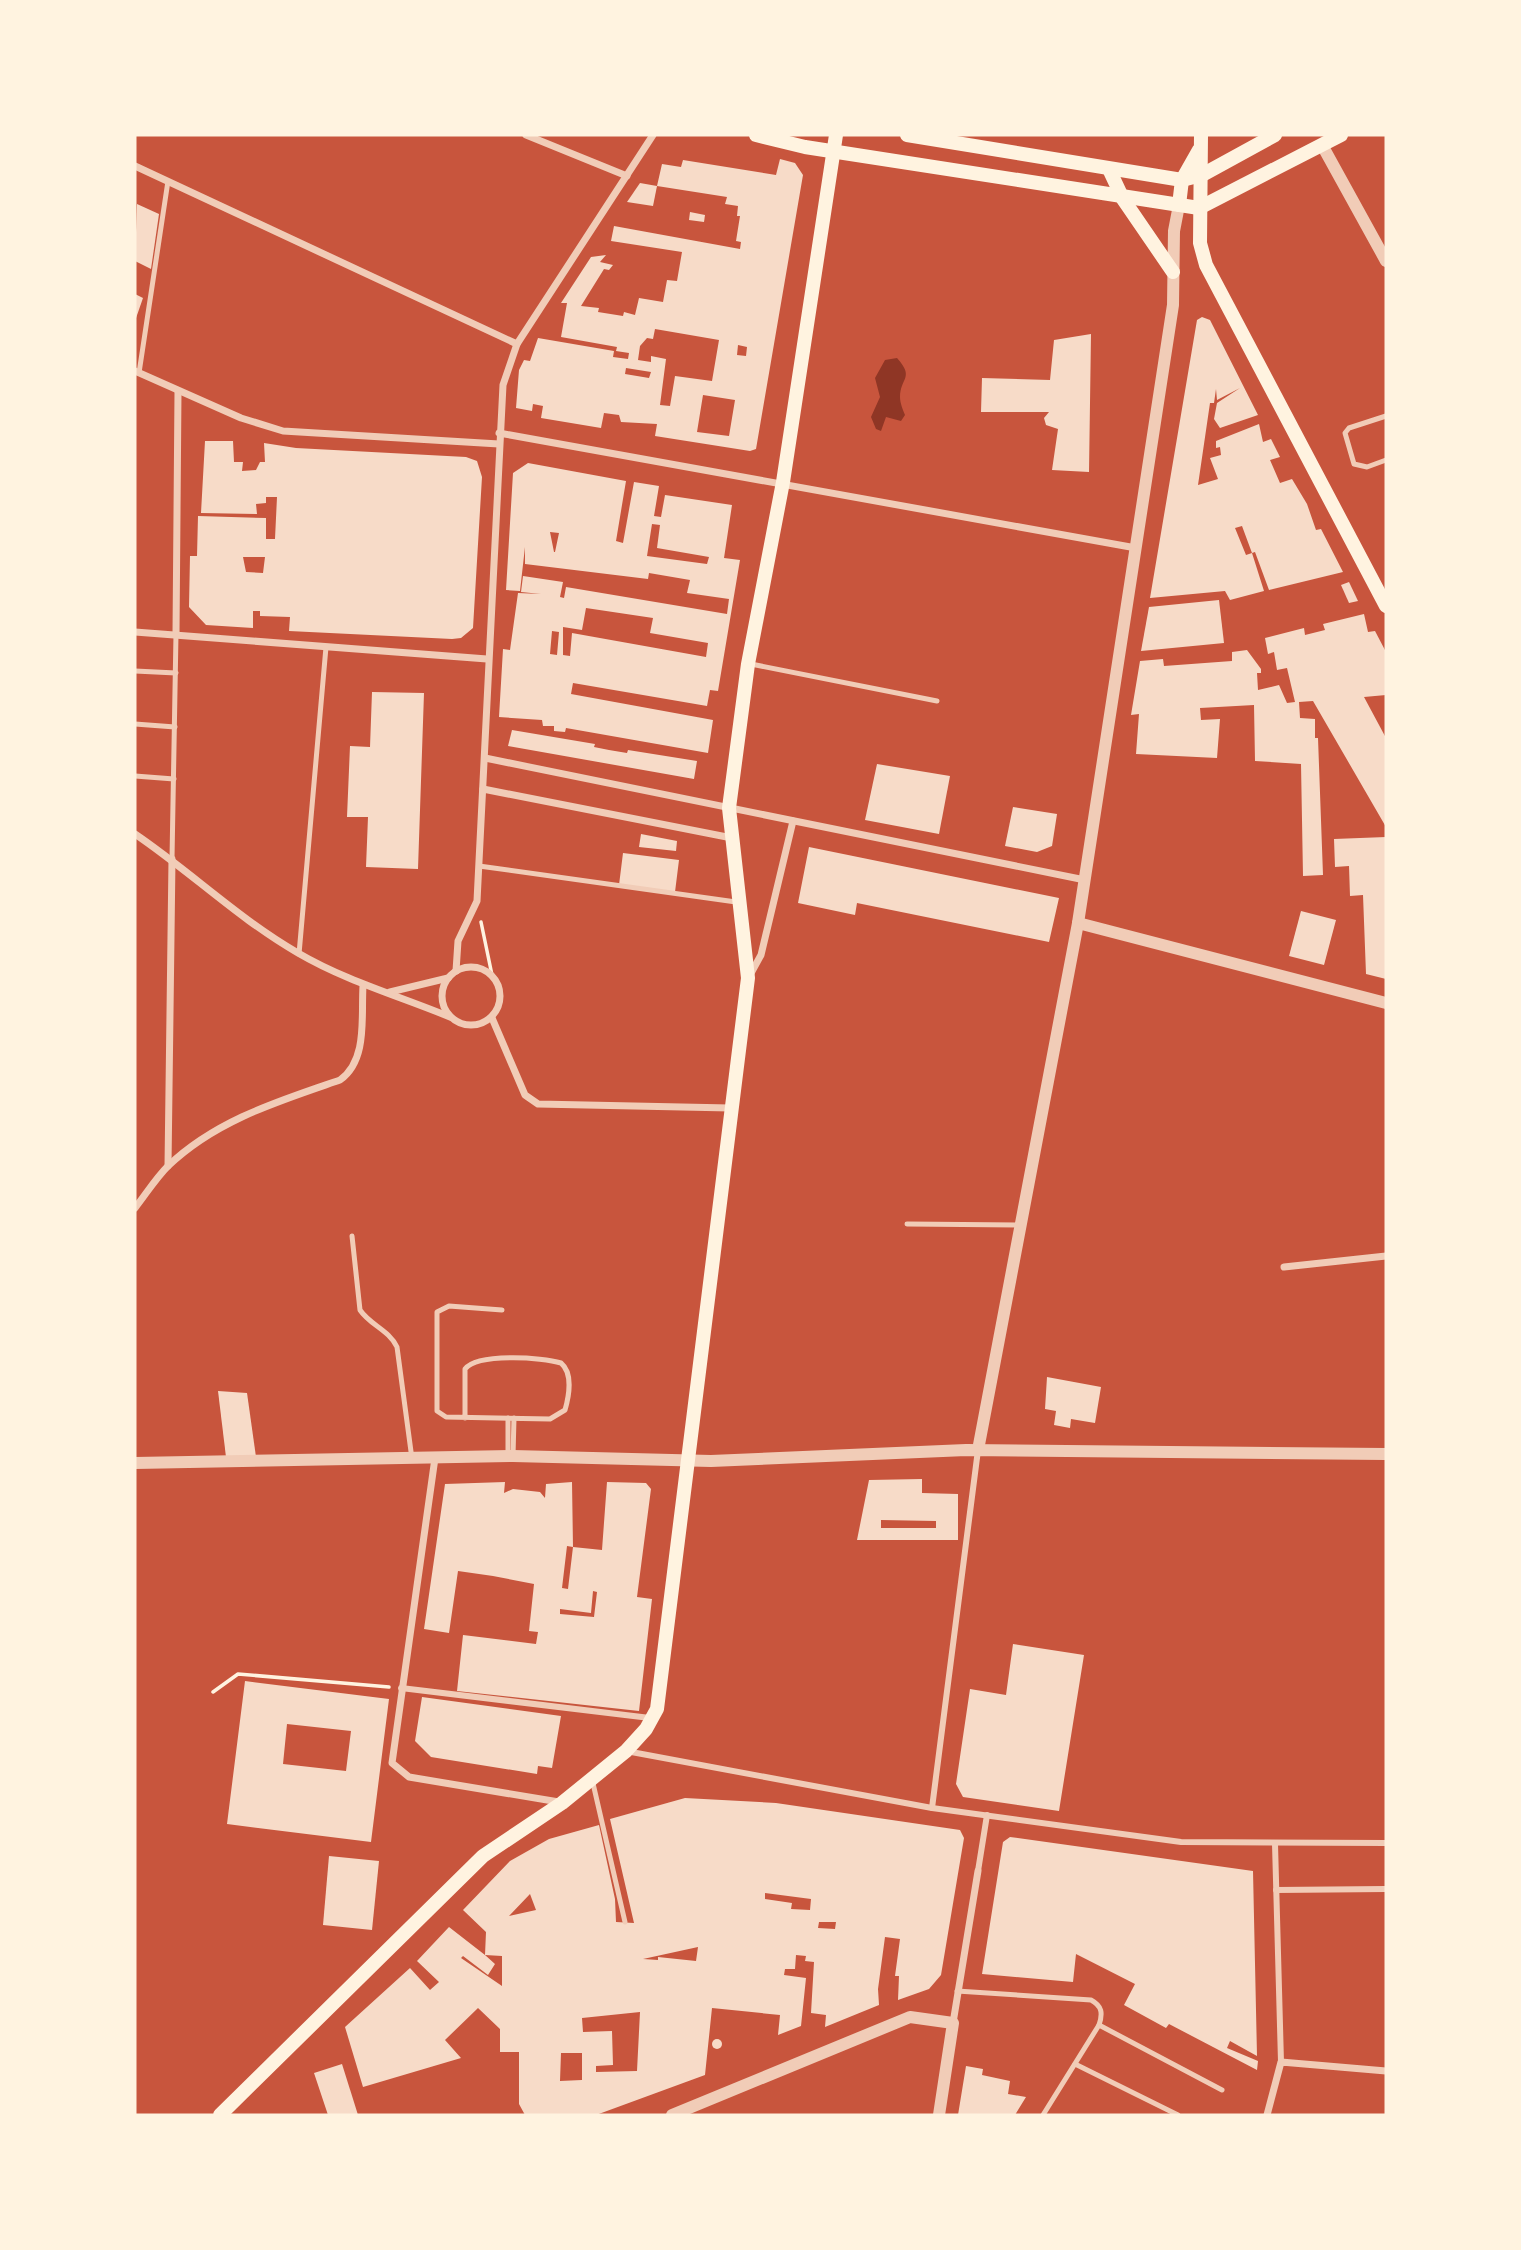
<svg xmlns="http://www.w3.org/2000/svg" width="1521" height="2250" font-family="Jost,sans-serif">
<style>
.water{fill:#8f3625}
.building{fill:#f7dbc8;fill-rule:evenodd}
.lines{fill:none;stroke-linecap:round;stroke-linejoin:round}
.path{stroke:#fff3e0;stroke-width:3.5}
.service{stroke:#f1ccb7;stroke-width:5}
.pedestrian{stroke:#f1ccb7;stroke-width:6}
.minor{stroke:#f1ccb7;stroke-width:7}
.tertiary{stroke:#f1ccb7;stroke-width:12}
.secondary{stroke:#fff3e0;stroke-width:14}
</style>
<rect width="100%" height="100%" fill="#c8553d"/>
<path class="water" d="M897,358c18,20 3,20 3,39 0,6 3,13 5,18l-4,6 -15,-4 -5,14 -5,-2 -5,-12 9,-20 -5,-19 10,-18z"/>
<g class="building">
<path d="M780,159l15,4 8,12 -47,274 -6,2 -95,-15 2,-12 -36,-2 -2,-7 -15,-2 -3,15 -60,-10 2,-12 -10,-2 -1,7 -16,-3 3,-38 5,-10 6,1 8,-23 76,13 -1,6 15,2 1,-6 -13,-2 1,-4 -56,-10 6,-34h-6l30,-46 15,-2 -6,7 13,3 -4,5 -5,-1 -23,37 18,2 -1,4 25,4 1,-4 11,3 4,-17 24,4 4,-22 10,1 5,-29 -71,-11 3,-15 126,23 1,-7 -5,-1 4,-25h-3l1,-10 -13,-2 2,-7 -70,-11 5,-22 19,3 2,-7 93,15zM655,329l64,11 -7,41 -37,-5 -5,30 -10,-1 6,-46 -15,-3v6l-13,-2 2,-14 7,-8 6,1zM738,345l9,2 -1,9 -9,-1zM626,368l25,4 -2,6 -24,-4zM703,395l32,5 -6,36 -32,-4z"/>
<polygon points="640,183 657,186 653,206 627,202"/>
<polygon points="137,204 159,214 151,269 135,261"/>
<polygon points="690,212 705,215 704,222 689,220"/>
<polygon points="135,294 143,298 135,321"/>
<path d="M1202,317l8,3 48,95 -38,13 -6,-9 3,-16 23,-15 -23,12 -1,-11 -2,14h-4l-12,82 20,-6 -8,-21 11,-3 -1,-8 -4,1v-7l43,-17 4,18 8,-3 9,18 -10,3 10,23 12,-4 15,25 9,26 5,-1 22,43 -74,18 -14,-38 -3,1 12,38 -34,9 -5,-9 -75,7 47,-278zM1242,526l10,27 -6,2 -11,-27z"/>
<polygon points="1091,334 1089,472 1052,470 1058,429 1046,425 1044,418 1049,412 981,412 982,378 1050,380 1054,340"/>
<path d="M205,441h28l1,21h9l-1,9 14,-1 4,-8h5l-1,-19 32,5 170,9 11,4 5,16 -9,151 -12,10 -9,1 -163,-8 1,-14 -30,-1v-5h-7v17l-47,-3 -17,-18 1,-51h7l1,-40 68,2v21h9l2,-42h-11v6l-10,1 1,10 -56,-1zM243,557h22l-2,16 -17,-1z"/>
<path d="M528,463l98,18 -10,60 7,2 11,-61 25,4 -5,30 7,1 4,-22 67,10 -8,53 16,2 -22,131 -8,-1 -3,16 -134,-23 -2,11 142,26 -5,33 -142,-25 -1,4 -11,-1v-5h-11l-1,-6 -43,-3 4,-68 7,1 8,-57 23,1 -20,-2 2,-16 40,6 -3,15 4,1 2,-11 161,27 2,-15 -42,-6 3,-13 -41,-7 -1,6 -123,-15v-17l-5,44 -14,-1 7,-117zM652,524l8,1 -3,23 52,9 -2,7 -60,-8zM550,532l9,1 -4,19h-1zM586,608l67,10 -3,15 58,10 -2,14 -134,-24 -2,23 -7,-1v-28l19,3zM552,631l7,1 -2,23 -7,-1z"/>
<polygon points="1349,582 1358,601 1349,603 1341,585"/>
<polygon points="1219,600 1224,643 1141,651 1149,607"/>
<polygon points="1364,614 1368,632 1375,631 1386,652 1386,695 1364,697 1386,738 1386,827 1313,701 1299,702 1300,718 1315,719 1315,738 1318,738 1323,875 1303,876 1301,764 1255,761 1254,705 1200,708 1201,720 1220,719 1217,758 1136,754 1139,714 1131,715 1140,661 1163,659 1164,666 1232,661 1232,652 1247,650 1261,669 1261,673 1257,673 1258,690 1279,685 1287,703 1295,702 1287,668 1277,670 1274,652 1268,654 1265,638 1304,628 1305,635 1325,630 1323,624"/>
<polygon points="372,692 424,693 418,869 366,867 368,817 347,817 350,746 370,747"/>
<polygon points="512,730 595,744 594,747 609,750 627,753 628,750 697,761 694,779 508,746"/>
<polygon points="877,764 950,776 939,834 865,820"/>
<polygon points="1013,807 1057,814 1052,846 1037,852 1005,846"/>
<polygon points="641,834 677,841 676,851 639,847"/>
<polygon points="1386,837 1386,979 1366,974 1363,895 1350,896 1349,866 1335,867 1334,839"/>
<polygon points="809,847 1059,898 1049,942 857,903 855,915 798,903"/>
<polygon points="623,853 679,860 675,892 619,885"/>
<polygon points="1301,911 1336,920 1324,965 1289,956"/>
<polygon points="1047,1377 1101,1387 1095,1423 1071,1419 1070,1428 1054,1425 1056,1411 1045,1409"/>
<polygon points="218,1391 247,1393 256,1457 226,1457"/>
<path d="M922,1479v14l36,1v46h-101l12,-60zM881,1520l55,1v7h-55z"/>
<path d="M505,1482l-1,11 9,-4 27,3 5,6 1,-14 26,-2 1,65 -6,-1 -5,42 6,1 5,-42 29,3 5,-68 39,1 5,6 -14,108 15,2 -13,112 -182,-20 6,-56 73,9 2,-12 -9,-1 5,-47 -41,-8 -35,-5 -9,62 -25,-4 21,-145zM593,1591l4,1 -3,25 -34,-3v-5l31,4z"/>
<polygon points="1013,1644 1084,1655 1059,1811 963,1797 956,1784 970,1689 1006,1695"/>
<path d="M245,1681l144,18 -18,143 -144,-18zM287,1724l64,7 -5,40 -63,-7z"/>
<polygon points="422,1697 561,1716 552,1768 538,1766 537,1774 431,1757 415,1741"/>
<path d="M685,1798l91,5 184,27 4,8 -23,137 -12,14 -31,11 1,-24h-4l5,-37 -15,-2 -7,52 1,16 -54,22 1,-12 -15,-2 3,-51 -9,-1 1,-5 -10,-1 -1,14h-10l-1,6 22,3 -5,48 -23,9 2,-20 -68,-7 -7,67 -109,40h-71l-6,-11v-52h-19v-23l-22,-21 -33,32 16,18 -98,29 -18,-60 65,-59 20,22 9,-8 -22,-21 32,-34 36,28 1,-23 -23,-22 47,-49 39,-22 50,-14 16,74 1,23 18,1 -24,-104zM765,1893l46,6 -1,11 -19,-1 1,-6 -27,-4zM530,1894l6,16 -27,6zM819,1922h17l-1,7 -17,-1zM698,1947l-2,14 -38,-4v3l-15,-1zM485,1955l17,1v30l-41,-28 2,-2 25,19 7,-11zM640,2012l-3,59 -41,1v-6l17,-1 -1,-34 -29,1 -1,-14zM561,2053h21v27l-22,1z"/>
<polygon points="1010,1837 1253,1871 1257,2056 1230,2041 1227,2048 1258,2061 1257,2070 1169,2024 1166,2028 1124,2005 1135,1984 1076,1954 1073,1982 982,1974 1003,1842"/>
<polygon points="329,1856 379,1861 372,1930 323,1925"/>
<circle cx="717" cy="2044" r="5"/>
<polygon points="342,2064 358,2115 328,2115 314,2073"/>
<polygon points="966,2066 983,2069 982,2075 1010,2081 1008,2094 1026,2097 1015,2115 958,2115"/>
</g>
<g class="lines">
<g class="path">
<polyline points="481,922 492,975"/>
<polyline points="213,1692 238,1674 389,1687"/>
</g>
<g class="service">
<polyline points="139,373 168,181"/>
<polyline points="1386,416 1349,428 1345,433 1354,464 1367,467 1386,460"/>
<polyline points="751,664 937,701"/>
<polyline points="135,671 176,673"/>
<polyline points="135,724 175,727"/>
<polyline points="135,776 174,779"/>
<polyline points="172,859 176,634"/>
<polyline points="479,866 736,902"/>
<polyline points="299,954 326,647"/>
<polyline points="907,1224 1019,1225"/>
<path d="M352,1236l8,74c10,15 29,20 37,37l15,112"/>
<path d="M465,1418v-49c12,-16 77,-12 96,-6 12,10 8,33 4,47l-15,9 -104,-2 -9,-6v-99l12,-6 53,4"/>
<polyline points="508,1456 508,1418"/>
<polyline points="513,1456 514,1418"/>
<polyline points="592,1779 625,1922"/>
<path d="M957,1991l134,9c11,6 12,13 8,25l-56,90"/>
<polyline points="1099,2025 1222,2090"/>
<polyline points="1075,2064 1178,2115"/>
</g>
<g class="pedestrian">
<polyline points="401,1688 650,1718"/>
<polyline points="626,1751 932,1808 1181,1842 1386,1843"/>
<polyline points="932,1808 978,1450"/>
<polyline points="1275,1844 1281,2062"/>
<polyline points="978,1871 987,1815"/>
<polyline points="1276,1890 1386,1889"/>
</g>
<g class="minor">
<polyline points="526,135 627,176"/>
<polyline points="135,166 517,344"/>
<polyline points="135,371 241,418 283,431 499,444"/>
<polyline points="499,433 1136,548"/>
<polyline points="135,632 487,659"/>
<polyline points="176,634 178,392"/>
<polyline points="485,758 1085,880"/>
<polyline points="483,789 732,838"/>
<path d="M135,834c56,38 104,85 163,119 48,28 101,43 152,64"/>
<circle cx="471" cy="996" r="29"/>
<polyline points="456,971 458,941 477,901 503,385 517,344 653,135"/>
<polyline points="750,975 761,955 793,821"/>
<polyline points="390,992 448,978"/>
<polyline points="492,1018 525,1095 538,1104 730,1108"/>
<polyline points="168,1166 172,859"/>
<path d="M135,1208c11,-14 21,-30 33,-42 48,-46 111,-65 172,-86 28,-20 21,-63 23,-94"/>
<polyline points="1284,1267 1386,1256"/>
<polyline points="435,1458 392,1763 409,1777 559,1802"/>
<polyline points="953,2023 978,1871"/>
<polyline points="1267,2115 1281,2062 1386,2071"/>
</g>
<g class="tertiary">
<polyline points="1322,145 1386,261"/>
<polyline points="1078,923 1386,1003"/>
<polyline points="978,1450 1078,923 1173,305 1174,231 1179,205"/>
<polyline points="135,1463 513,1456 711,1461 966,1450 1386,1454"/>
<polyline points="672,2115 910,2017 953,2023 939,2115"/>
</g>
<g class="secondary">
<polyline points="756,135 805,147 1199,208 1341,135"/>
<polyline points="907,135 1182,180 1202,175 1275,135"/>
<polyline points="1201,135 1200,243 1206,265 1386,606"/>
<polyline points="1109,169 1123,199 1173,272"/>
<polyline points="1179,205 1182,180 1199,150"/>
<polyline points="220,2115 483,1856 562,1803 626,1751 646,1729 657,1709 748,978 729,808 748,664 783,482 836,135"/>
</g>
</g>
<rect width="1521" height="2250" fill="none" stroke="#fff3e0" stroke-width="273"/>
</svg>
